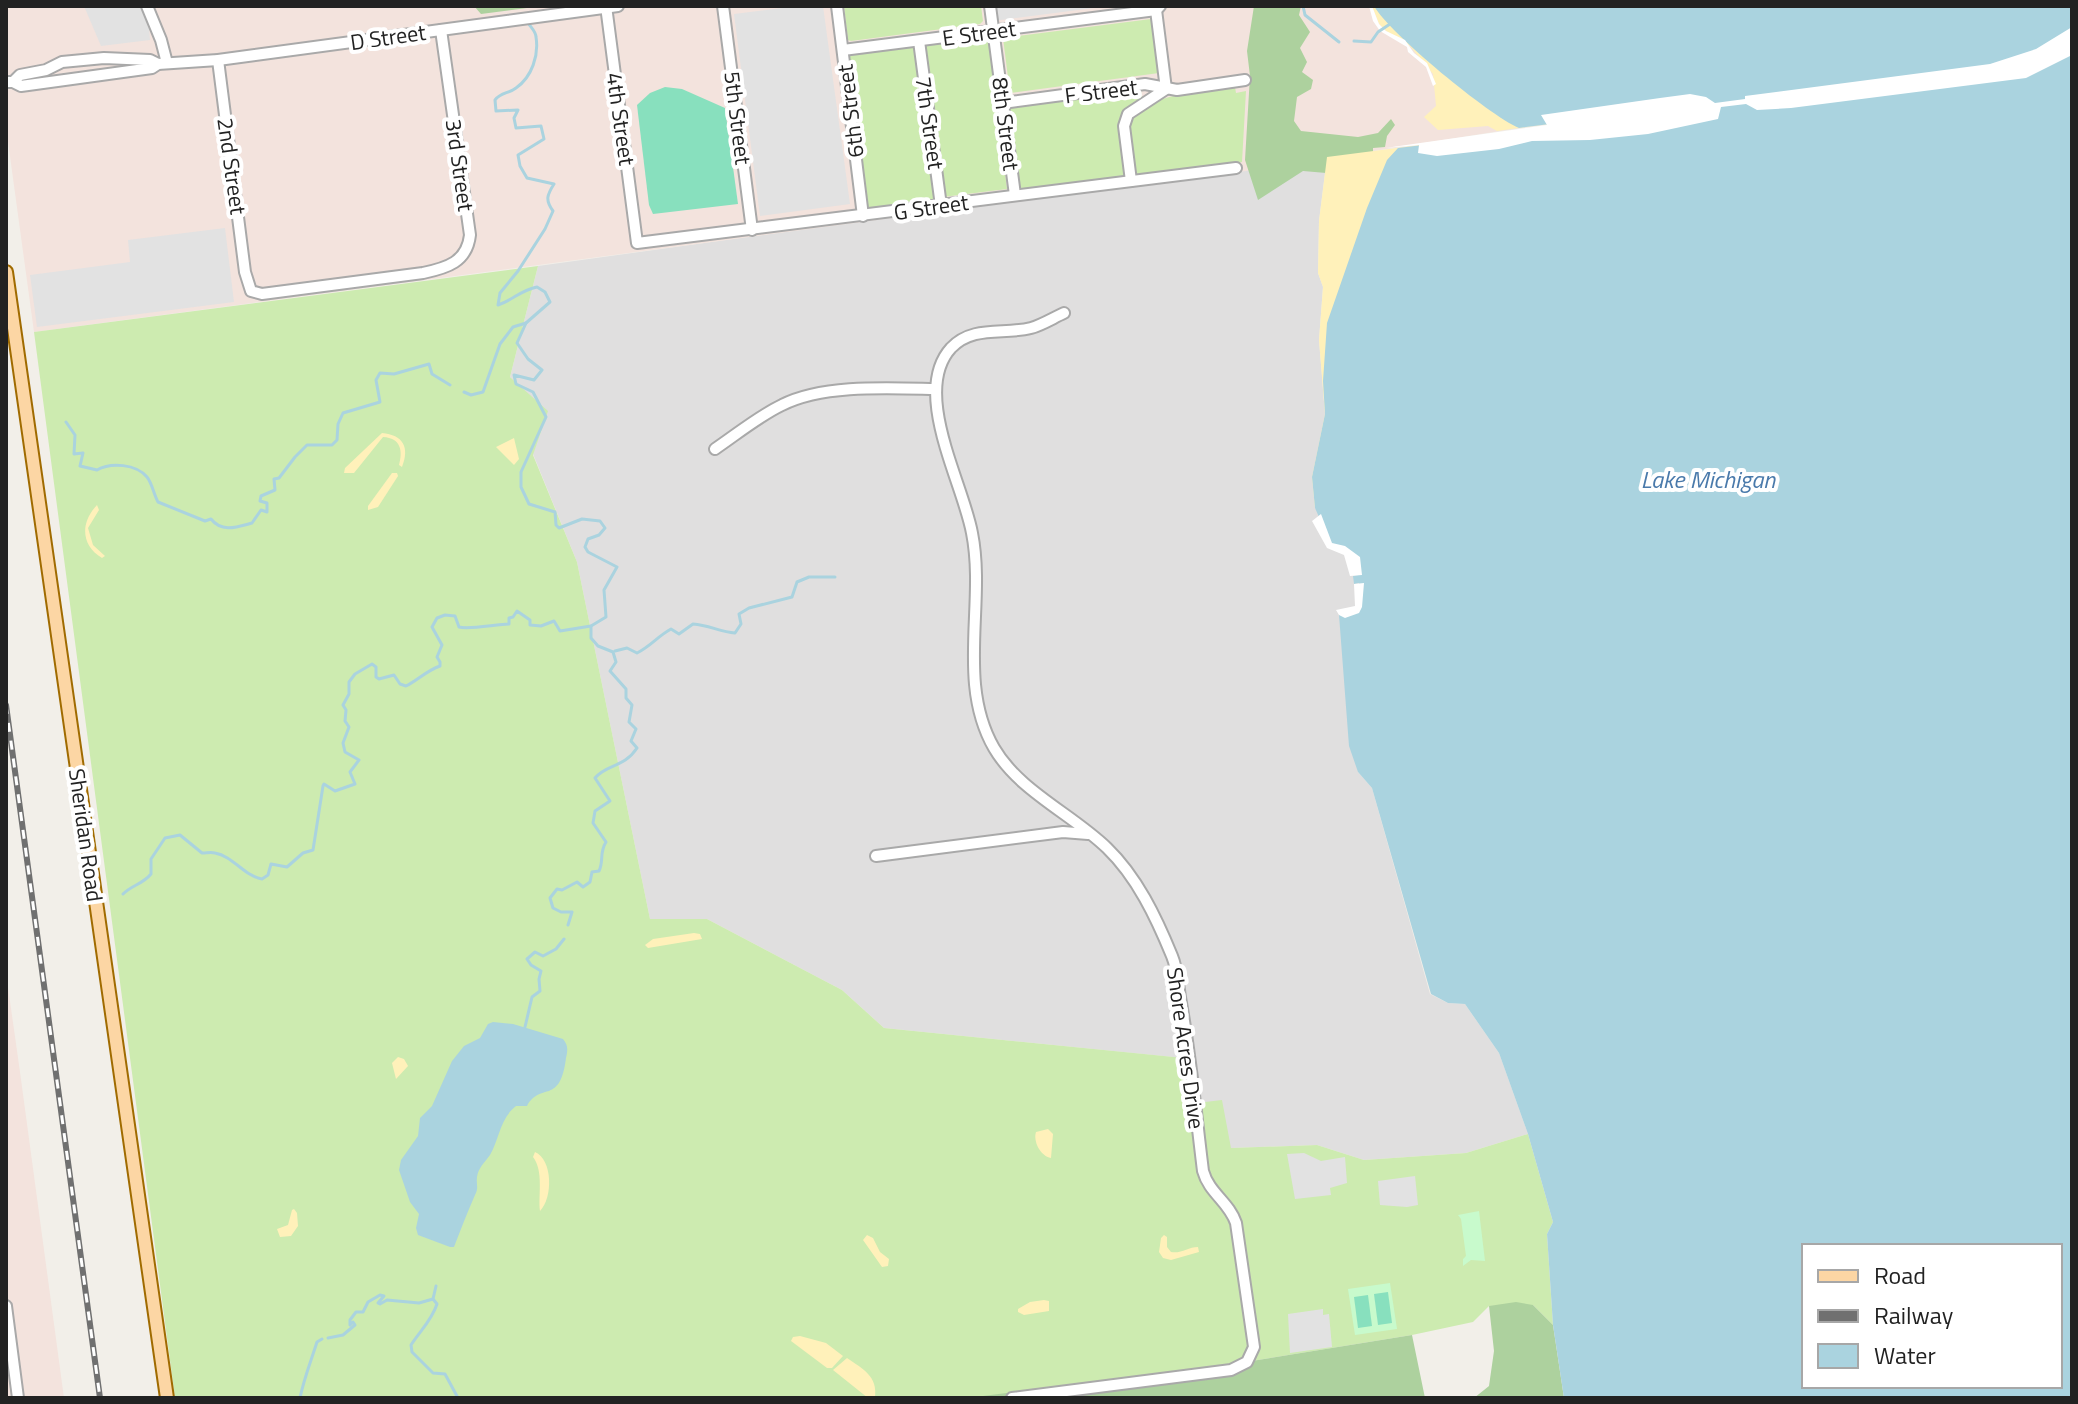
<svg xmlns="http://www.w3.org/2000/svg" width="2078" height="1404" font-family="'Titillium Web',sans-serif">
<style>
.residential{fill:#e0dfdf}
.military{fill:#f3e3dd}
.grass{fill:#cdebb0}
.forest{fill:#add19e}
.sand{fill:#fff1ba}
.park{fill:#c8facc}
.pitch{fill:#88e0be}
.parking{fill:#e2e2e2}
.water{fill:#aad3df;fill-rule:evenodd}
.pier{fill:#fff}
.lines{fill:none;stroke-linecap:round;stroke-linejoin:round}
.stream{stroke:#aad3df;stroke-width:3}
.minor-casing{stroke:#a9a9a9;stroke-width:14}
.major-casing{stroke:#a06b00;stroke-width:16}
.minor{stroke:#fff;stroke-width:10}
.major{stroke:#fcd6a4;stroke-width:12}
.rail-casing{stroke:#707070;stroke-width:6}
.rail{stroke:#fff;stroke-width:3;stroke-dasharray:9;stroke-linecap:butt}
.labels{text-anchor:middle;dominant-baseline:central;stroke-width:8;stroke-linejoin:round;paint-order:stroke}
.street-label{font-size:22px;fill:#222;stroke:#fff}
.water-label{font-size:24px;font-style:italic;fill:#4a7aab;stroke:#fff}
</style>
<rect width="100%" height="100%" fill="#f2efe9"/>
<polygon class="residential" points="1327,157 1319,221 1318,273 1323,287 1319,340 1325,414 1312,477 1315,508 1345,546 1360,583 1358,772 1372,788 1430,994 1448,1003 1465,1004 1499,1053 1528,1134 1466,1153 1364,1160 1317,1145 1231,1148 1189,1105 1183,1058 884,1028 842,990 707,919 650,919 577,562 533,454 547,411 510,377 538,266"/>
<g class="military">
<polygon points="6,6 1374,6 1519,128 1246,171 34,332 6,127"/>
<polygon points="6,973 20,1072 64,1398 6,1398"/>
</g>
<g class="grass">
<polygon points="844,6 981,6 983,21 980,24 851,41 848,40"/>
<polygon points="1151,19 1159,73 1010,93 1003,38"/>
<polygon points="988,37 1007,189 943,197 924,45"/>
<polygon points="914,47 934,199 868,208 848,56"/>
<path d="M1235,87l1,6 10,-2 -4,71 -108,14c-2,-15 -9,-35 -7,-50 5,-32 84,-35 108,-39z"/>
<polygon points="1141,90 1142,99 1126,109 1119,123 1126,177 1018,191 1007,108"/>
<polygon points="538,266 510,377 548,411 533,455 577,562 650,919 707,919 842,990 884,1028 1184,1058 1189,1104 1222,1100 1231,1148 1317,1145 1364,1160 1466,1153 1528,1134 1553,1222 1547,1234 1553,1325 1533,1305 1489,1306 1473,1322 1412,1335 1233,1364 983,1398 175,1398 34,332"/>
</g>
<g class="forest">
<polygon points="474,6 542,6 481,14"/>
<polygon points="1254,6 1301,6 1299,15 1310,32 1300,48 1307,62 1302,72 1313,80 1311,89 1297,97 1294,121 1301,131 1358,137 1378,133 1391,119 1395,125 1387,136 1385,147 1373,148 1373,177 1303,171 1258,200 1245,160 1250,76 1247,51"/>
<polygon points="1516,1302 1533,1305 1553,1325 1564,1398 1474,1398 1489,1386 1494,1351 1489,1306"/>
<polygon points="1412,1335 1425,1398 983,1396 1233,1364"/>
</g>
<g class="sand">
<polygon points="1372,6 1424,6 1548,124 1497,131 1488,126 1438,130 1424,117 1436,106 1433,74 1410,46 1386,31 1379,24"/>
<polygon points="1420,145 1315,508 1312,477 1325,414 1319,340 1323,287 1318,273 1319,221 1327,157"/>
<path d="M382,433c21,2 28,14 20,34l-3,-2c4,-14 2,-27 -16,-28l-29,36h-10l1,-5z"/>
<polygon points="514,438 519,459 514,465 496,447"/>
<polygon points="392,473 397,473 398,476 378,507 368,510 368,506"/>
<path d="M97,505l2,5 -11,18 5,17 12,11 -3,2c-21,-13 -22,-35 -5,-53z"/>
<polygon points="694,933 700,934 702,939 648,948 645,945 653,939"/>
<polygon points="398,1057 404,1059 408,1066 396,1079 392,1063"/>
<path d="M1048,1129l5,5 -2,24c-11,-2 -18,-17 -15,-26z"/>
<path d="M535,1152c18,8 18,46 5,59 -2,-15 4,-40 -7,-54z"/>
<polygon points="294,1209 297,1213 298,1226 291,1236 280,1237 277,1229 288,1225 292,1210"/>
<polygon points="867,1235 873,1238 880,1252 889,1259 888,1266 882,1267 863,1240"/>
<path d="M1164,1235l3,2v10l4,5c10,2 17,-5 27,-5l1,5 -28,8 -8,-2 -4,-6 2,-14z"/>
<polygon points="1044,1300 1049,1301 1049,1311 1024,1315 1018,1312 1018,1309 1030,1302"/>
<polygon points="800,1336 826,1343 843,1356 832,1368 827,1368 791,1341 793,1337"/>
<path d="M847,1358c16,11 31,18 28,40h-7l-35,-28z"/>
</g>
<g class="park">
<polygon points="1479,1211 1485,1261 1471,1260 1463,1266 1463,1259 1466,1256 1461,1219 1458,1215"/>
<polygon points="1390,1283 1397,1329 1355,1335 1348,1289"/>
</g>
<g class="pitch">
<polygon points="665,87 682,89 725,108 738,204 653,214 649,205 637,105 650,93"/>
<polygon points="1388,1292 1392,1323 1378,1325 1374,1294"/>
<polygon points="1368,1295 1372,1326 1358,1328 1354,1297"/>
</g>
<g class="parking">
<polygon points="84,6 140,6 149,28 150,40 101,46"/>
<polygon points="799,6 823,6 850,204 760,216 734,14"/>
<polygon points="984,6 1109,6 986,22"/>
<polygon points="225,228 234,302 37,327 30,275 130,262 128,240"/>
<polygon points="1304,1153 1321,1161 1345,1157 1347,1183 1330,1188 1331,1195 1295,1199 1287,1154"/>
<polygon points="1415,1176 1418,1205 1407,1207 1380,1205 1378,1181"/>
<polygon points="1323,1309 1323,1315 1329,1314 1332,1347 1290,1353 1288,1314"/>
</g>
<g class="water">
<path d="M1374,6h698v1392h-508l-11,-73 -6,-91 6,-12 -25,-88 -29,-81 -34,-49 -17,-1 -17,-9 -59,-206 -14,-16 -9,-26 -10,-131 18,-3 2,-29 -5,1 -1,-8 5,-1 -6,-20 -21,-11 -16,-36 -3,-31 13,-63 -2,-33 4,-58 40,-115 20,-48 11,-12 248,-30 -1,-6 -126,16c-30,-13 -129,-94 -145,-122zM1804,1246h256v140h-256z"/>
<path d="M493,1022l20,2 50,15c5,6 5,10 3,19 -6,48 -25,23 -39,48h-11c-16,12 -17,34 -26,49 -5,7 -12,13 -13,22 -1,7 2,11 -2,18 -8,18 -14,34 -21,52h-4l-32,-12 -2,-7 3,-14 -9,-12 -11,-32 2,-10 17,-24 2,-18 12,-12 20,-45 12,-15 16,-8 8,-14z"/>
</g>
<g class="pier">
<polygon points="1369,6 1372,6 1379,24 1386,31 1405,40 1414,53 1427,63 1436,84 1433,86 1426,67 1408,52 1407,47 1380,31 1373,21"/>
<polygon points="2072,27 2072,55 2026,78 1791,108 1757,110 1746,104 1721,107 1718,119 1648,134 1590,140 1532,141 1499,149 1437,156 1418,153 1419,145 1385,148 1547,125 1541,115 1660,98 1690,94 1706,97 1715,103 1745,99 1745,96 1990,64 2036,49"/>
<polygon points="1321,514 1332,543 1345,546 1360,557 1362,575 1350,576 1344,555 1327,548 1312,521"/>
<polygon points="1364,583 1362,607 1359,613 1345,618 1339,615 1336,610 1355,606 1354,584"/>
</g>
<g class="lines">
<g class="stream">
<polyline points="1303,6 1305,15 1339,42"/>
<polyline points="1354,41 1371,42 1378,32 1390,24"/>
<path d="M464,392l7,3 12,-3 17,-48 13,-17 13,-4 24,-21 -5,-10 -8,-5c-16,3 -24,13 -39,18l2,-12 18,-22 27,-42 8,-18c-8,-11 -6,-16 1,-27l-27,-6 -7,-12 -2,-11 26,-16 -3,-13 -25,2 -2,-10 4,-8 -22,1 -1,-11c6,-8 13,-6 21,-12 16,-11 23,-33 20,-51 0,-6 -6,-10 -9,-16"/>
<path d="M66,422l9,13 -1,19 9,-1 -3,13 17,4c14,-8 39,-6 50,7 5,6 7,18 11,25l47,19 6,-2c11,14 26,8 41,4l9,-13 6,2v-9l-7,-2 1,-5 14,-6 -1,-11 5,-1 16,-21 12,-12h25l5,-5 1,-16 5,-11 37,-11 -4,-22 4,-7 14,1 35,-10 3,10 18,11"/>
<path d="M615,651l12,-3 10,5c14,-7 21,-17 34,-24l8,5 14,-10c16,1 27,8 42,9l6,-9 -2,-10 10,-6 43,-11 5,-15 12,-5h26"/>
<path d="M123,894c9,-9 20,-10 28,-20v-15l14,-21 15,-3 22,18c5,0 9,-1 13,0 18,3 29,23 47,26l6,-4 3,-11 16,3 16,-14 10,-3 10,-64 1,-2 11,7 20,-7 -5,-12 9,-12 -14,-8 -2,-9 6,-16 -4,-6 1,-11 -3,-5 6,-11v-12l6,-8 17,-10 4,3v10l3,2 15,-4 6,9 6,2c12,-6 20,-15 34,-20v-4l-3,-5 5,-12 -10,-18 5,-9 8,-3 10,1 4,11c10,3 38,-3 50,-3v-6l4,-1 4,-6 13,9v5l11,1 13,-5 6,10 31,-5 15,-9 -2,-27 13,-23 -29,-15 -3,-5 3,-8 11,-4 6,-7 -5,-7 -18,-2 -23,9 -3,-3 -1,-13 -26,-8 -8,-17v-15l25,-55 -13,-25 -17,-8 -2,-9 20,5 8,-10 -14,-11 -11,-16 9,-20"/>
<path d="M568,925l4,-13h-11l-8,-4 -3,-10 7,-9 5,1 15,-8 6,5 7,-5 2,-10 7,-1c5,-10 0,-18 7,-29l-13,-19 2,-12 15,-10 -15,-23c11,-14 29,-10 42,-30l-6,-7 5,-12 -7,-7 3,-17 -6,-7v-9l-16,-18 6,-9 -3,-10 -15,-6 -7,-8v-12"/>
<polyline points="525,1027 532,997 540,991 539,979 541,971 531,965 527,959 535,952 543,956 556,949 564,939"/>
<path d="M436,1286l-3,13 4,5c-5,16 -17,27 -26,41l1,7 21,21 12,1 13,24"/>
<polyline points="328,1338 343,1335 355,1325 353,1322 350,1325 350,1320 356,1312 363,1312 368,1302 380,1295 384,1296 378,1303 380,1304 387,1300 419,1303 433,1299"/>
<path d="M300,1398c4,-20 11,-37 17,-56l5,-3"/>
</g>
<defs>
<g id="minor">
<polyline points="147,6 161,40 167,63"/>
<polyline points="606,6 637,243 1236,168"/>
<polyline points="723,6 752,230"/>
<polyline points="837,6 863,216"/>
<polyline points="990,6 1015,195"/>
<polyline points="919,41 941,206"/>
<polyline points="843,50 1156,10 1160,6"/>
<path d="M218,60l27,212 6,19 11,3 161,-21c24,-5 44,-11 47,-38l-29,-205"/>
<polyline points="6,82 13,82 21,86 152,68 158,64 218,60 618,6"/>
<polyline points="13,82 20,75 46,70 62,62 104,58 150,60 158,64"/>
<polyline points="1003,103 1145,84 1177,90 1245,80"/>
<polyline points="1131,181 1124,126 1128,114 1166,89 1156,10"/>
<path d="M715,449c22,-15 44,-33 67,-44 41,-21 108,-17 153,-16"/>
<polyline points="876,856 1063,832 1088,834"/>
<polyline points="6,1306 18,1398"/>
<path d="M1012,1398l219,-28 16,-8 7,-15 -18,-124c-7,-21 -27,-30 -33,-52 -7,-56 -12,-112 -22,-168 -3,-15 -3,-33 -9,-47 -16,-39 -35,-79 -65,-108 -35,-34 -88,-57 -113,-100 -38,-66 -8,-145 -22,-215 -9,-50 -61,-141 -21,-185 22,-23 52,-13 80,-20 11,-3 22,-10 33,-15"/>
</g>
<polyline id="major" points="6,272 167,1398"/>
</defs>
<use href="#minor" class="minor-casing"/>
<use href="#major" class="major-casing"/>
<use href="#minor" class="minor"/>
<use href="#major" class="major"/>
<defs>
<polyline id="rail" points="6,705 100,1398"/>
</defs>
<use href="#rail" class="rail-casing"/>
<use href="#rail" class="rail"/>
</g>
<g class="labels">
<g class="street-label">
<text transform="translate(979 33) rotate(-8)">E Street</text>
<text transform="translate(388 37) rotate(-8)">D Street</text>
<text transform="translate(1101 91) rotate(-7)">F Street</text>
<text transform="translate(850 111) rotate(-97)">6th Street</text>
<text transform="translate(738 118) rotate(83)">5th Street</text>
<text transform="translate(621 119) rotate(82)">4th Street</text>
<text transform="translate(930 123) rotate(82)">7th Street</text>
<text transform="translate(1006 124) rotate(83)">8th Street</text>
<text transform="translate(460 165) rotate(82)">3rd Street</text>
<text transform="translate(232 166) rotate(82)">2nd Street</text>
<text transform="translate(931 207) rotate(-8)">G Street</text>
<text transform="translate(86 835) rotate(82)">Sheridan Road</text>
<text transform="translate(1186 1048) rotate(82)">Shore Acres Drive</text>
</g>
<g class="water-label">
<text x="1708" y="479">Lake Michigan</text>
</g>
</g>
<rect width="2078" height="1404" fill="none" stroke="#222222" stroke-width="16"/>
<rect x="1802" y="1244" width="260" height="144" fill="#ffffff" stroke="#a7a7a7" stroke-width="2"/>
<rect x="1818" y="1270" width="40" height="12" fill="#fcd6a4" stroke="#a7a7a7" stroke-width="2"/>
<text x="1874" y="1284" font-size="24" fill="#222222">Road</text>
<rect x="1818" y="1310" width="40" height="12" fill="#707070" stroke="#a7a7a7" stroke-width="2"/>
<text x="1874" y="1324" font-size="24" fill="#222222">Railway</text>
<rect x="1818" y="1344" width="40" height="24" fill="#aad3df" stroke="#a7a7a7" stroke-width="2"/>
<text x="1874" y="1364" font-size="24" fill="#222222">Water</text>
</svg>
